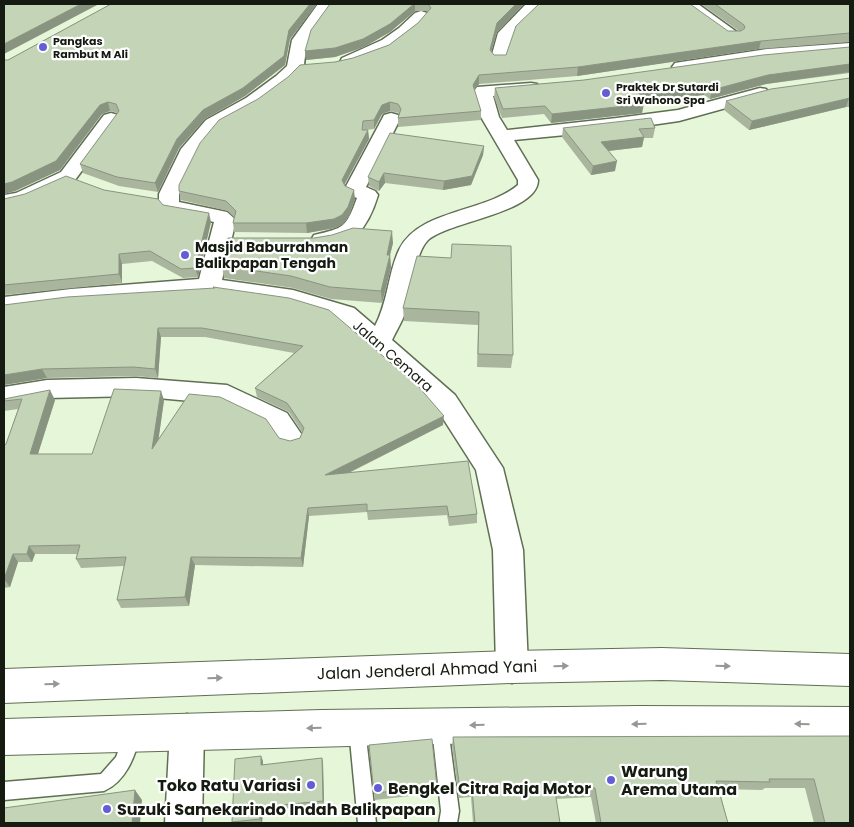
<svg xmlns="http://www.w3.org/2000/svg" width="854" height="827" font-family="Poppins,sans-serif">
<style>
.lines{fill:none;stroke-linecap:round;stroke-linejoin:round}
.lane-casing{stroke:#606e54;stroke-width:3}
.street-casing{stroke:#606e54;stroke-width:3}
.secondary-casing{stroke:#606e54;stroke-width:2}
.lane{fill:#fff;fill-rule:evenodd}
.street{fill:#fff;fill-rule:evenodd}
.secondary{fill:#fff;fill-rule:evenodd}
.wall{fill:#a9b69d}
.shaded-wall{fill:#899480}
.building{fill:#c4d4b7;stroke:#899480}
.oneway{fill:#969894}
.poi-dot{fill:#655dd6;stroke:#fff;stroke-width:2}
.labels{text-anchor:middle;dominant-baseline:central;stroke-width:4.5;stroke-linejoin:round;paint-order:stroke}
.far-poi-label{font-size:11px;font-weight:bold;fill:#151b11;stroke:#fff;text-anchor:start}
.poi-label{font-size:14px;font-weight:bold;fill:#151b11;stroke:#fff;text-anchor:start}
.street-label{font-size:14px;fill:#151b11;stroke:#fff}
.near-street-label{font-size:16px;fill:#151b11;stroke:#fff}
.near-poi-label{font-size:16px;font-weight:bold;fill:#151b11;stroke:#fff;text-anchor:start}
</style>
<rect width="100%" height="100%" fill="#e5f6d9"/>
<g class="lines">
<defs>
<g id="lane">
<polygon points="440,720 446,722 448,728 459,811 457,823 439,823 441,811 432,728 434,722"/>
<polygon points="357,721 363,723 365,729 376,823 358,823 349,729 351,723"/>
<path d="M132,729l6,2 2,6c-6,21 -14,44 -36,54l-100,9v-18l97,-8 15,-17 10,-26z"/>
</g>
<g id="street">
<path d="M318,4h16c-15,21 -29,36 -30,63l-16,17 -30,22 -38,22 -20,23 -21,43v8l48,10 9,8 -14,60 71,10 61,18 21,18c13,-24 13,-53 24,-76 20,-41 86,-37 119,-65v-5l-37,-63 -7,-26 3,-4 54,-4 6,1 3,4 -3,4 -44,4 6,21 8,13 110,-12 61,-8 82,-22 6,1 3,4 -3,4 -87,24 -62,9 -103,10 24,40c0,33 -89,41 -110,60 -14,14 -16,54 -23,73 -3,9 -9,18 -13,27l63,55 48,73 20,82 5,117 -4,11 -12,5 -12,-5 -4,-11 -3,-117 -17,-80 -39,-61 -99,-89 -47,-14 -82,-12 -138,11 -67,8v-16l67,-8 128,-10 15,-57 -48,-10 -7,-10v-8l22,-45 25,-29 40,-22 30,-22 11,-10 5,-26z"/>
<polygon points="526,4 543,4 514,34 505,62 493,62 491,58 498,33"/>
<polygon points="680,4 698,4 741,35 739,38 727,38"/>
<path d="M421,11l6,2 2,3c-12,17 -66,55 -87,50l-2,-4 2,-4 40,-18 17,-12 16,-15z"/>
<polygon points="850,43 850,53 767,59 681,72 675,71 672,67 675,63 681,62 767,49"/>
<polygon points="111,113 118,115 120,119 75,180 28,202 4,207 4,195 16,193 61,172 104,115"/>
<path d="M391,113l7,2 2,4 -34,68 9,4 3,4c-9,30 -26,59 -64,50l-3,-5 3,-5c30,-7 32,-7 43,-37l-10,-4 -3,-4 38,-71 2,-4z"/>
<polygon points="136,378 227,385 287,413 304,438 301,445 291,448 281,445 269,427 223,404 136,396 47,398 4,407 4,387 47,380"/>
<polygon points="187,714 199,719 204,731 202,823 165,823 170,731 175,719"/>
</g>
<g id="secondary">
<polygon points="662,648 850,654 850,686 662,680 512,683 4,703 4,669 512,651"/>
<polygon points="638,706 850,707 850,743 638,742 427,744 4,755 4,719 321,710"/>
</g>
</defs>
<use href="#lane" class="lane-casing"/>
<use href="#street" class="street-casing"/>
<use href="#secondary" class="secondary-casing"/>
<use href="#lane" class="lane"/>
<use href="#street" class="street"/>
<use href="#secondary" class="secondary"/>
</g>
<g class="wall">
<polygon points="111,4 317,4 290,39 285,65 245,96 205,119 179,148 158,192 119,186 83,173 80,164 118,113 110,111 102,114 60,170 15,191 4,194 4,60 8,60"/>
<polygon points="330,4 524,4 497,32 491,52 494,55 506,55 728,31 739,31 701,4 850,4 850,42 759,49 577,76 479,84 474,90 481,111 481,120 398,127 398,118 399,114 399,113 390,111 382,114 374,129 366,130 368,130 369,139 344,185 355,199 349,216 343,224 335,228 307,233 234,232 233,223 234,217 228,211 181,200 179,191 335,62 353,58 389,45 418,23 428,12 427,11 415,11 390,32 364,47 335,57 306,60 305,51"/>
<polygon points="850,47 850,73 766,84 710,99 704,95 643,101 642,113 551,123 544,114 502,118 494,97 495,88 584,80"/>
<polygon points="850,78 850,107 846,107 749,130 724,110 726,101"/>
<polygon points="563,128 655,128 653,138 644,138 642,147 608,151 615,171 591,175 562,137"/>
<polygon points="484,146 483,155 471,185 443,190 385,183 379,191 369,186 368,177"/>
<polygon points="104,190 163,205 211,222 198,277 183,278 152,261 122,264 122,283 4,295 4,199"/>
<polygon points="393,243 390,255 391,268 382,303 331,299 293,288 224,278 222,266"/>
<polygon points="451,258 513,355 511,368 477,367 478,325 404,321 403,308"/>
<polygon points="213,287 443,425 349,473 477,514 477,523 449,526 447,515 368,520 367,512 309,516 303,567 195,565 189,606 121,608 117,600 124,566 81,568 76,559 77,554 35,554 32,562 18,562 10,587 4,588 4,446 6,444 18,409 4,411 4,399 55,400 38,454 92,454 164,400 158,440 279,438 290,441 300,438 302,432 289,412 257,397 255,388 294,353 205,337 161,337 158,378 136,376 47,378 4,385 213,289"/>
<polygon points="850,736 850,823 814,823 805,788 765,788 762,790 719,789 728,823 596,823 591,797 556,799 560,823 473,823 471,797 459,798 452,746 453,737"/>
<polygon points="322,758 323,763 324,805 263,811 262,823 233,823 232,822 263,761 263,765"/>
<polygon points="437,787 437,793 375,800 374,793"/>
</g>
<g class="shaded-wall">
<polygon points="81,4 99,4 4,54 4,44"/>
<polygon points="310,4 317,4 290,39 285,65 245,96 205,119 179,148 158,192 155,183 177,139 203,110 289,30"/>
<polygon points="414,4 415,4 415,11 390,32 364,47 335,57 306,60 305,51"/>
<polygon points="516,4 524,4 497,32 489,59 490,50 497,23"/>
<polygon points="761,41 759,49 577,76 578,67"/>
<polygon points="850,64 850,72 766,84 710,99 712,90 768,75"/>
<polygon points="479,75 479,84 472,94 473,85"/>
<polygon points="706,86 704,95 638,102 639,93"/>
<polygon points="849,98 846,107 749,130 752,121"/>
<polygon points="108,102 110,111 102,114 60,170 15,191 4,194 4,184 100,105"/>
<polygon points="390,102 390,111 382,114 374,129 374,120 382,105"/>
<polygon points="644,104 642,113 551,123 552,114"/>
<polygon points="368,130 369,139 342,189 342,180"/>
<polygon points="644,137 642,147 599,152 601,142"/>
<polygon points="484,146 483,155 471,185 443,190 444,181"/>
<polygon points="617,161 615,171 591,175 593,166"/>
<polygon points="384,173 385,183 379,191 379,182"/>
<polygon points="354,190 355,199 349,216 343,224 335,228 307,233 306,223"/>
<polygon points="209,213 211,222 198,277 195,268"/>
<polygon points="392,231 393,243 387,267 387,255"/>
<polygon points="119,254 122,264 122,283 119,274"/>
<polygon points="390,255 391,268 382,303 381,291"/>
<polygon points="158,328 161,337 158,378 155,369"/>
<polygon points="42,369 47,378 4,385 4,375"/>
<polygon points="50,390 55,400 35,463 30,454"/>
<polygon points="161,391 164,400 156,458 152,449"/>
<polygon points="444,416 443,425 326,484 325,475"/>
<polygon points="308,508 309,516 303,567 301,558"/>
<polygon points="29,546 35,554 32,562 27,554"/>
<polygon points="13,554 18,562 10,587 4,579"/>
<polygon points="191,557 195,565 189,606 185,597"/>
<polygon points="261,756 263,761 263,770 261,765"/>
<polygon points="322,758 323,763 324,805 323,801"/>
<polygon points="135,790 142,800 140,823 132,823"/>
<polygon points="260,807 263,811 262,823 260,819"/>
</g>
<g class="building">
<polygon points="4,4 81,4 4,44"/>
<polygon points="111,4 310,4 289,30 284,56 243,88 203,110 177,139 155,183 117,177 80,164 119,111 116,104 108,102 100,105 56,161 12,182 4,184 4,60 8,60"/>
<polygon points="330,4 414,4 390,24 363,39 335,48 305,51 311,30"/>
<polygon points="428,4 516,4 497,23 490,50 494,55 506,55 516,26 539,4 690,4 728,31 741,31 745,28 744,25 715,4 850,4 850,33 761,41 578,67 479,75 473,85 481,111 398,118 401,109 398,104 390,102 382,105 374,120 363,121 362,130 368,130 342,180 345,186 354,190 348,207 342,215 334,219 306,223 233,223 236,211 226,201 179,191 179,185 200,143 219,120 258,99 288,77 300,65 335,62 353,58 389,45 418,23 431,8"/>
<polygon points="850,47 850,64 768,75 712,90 706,86 639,93 644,104 552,114 545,106 503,109 495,88 584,80 763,55"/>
<polygon points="850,78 850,98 752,121 726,101 771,89"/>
<polygon points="651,118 655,128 639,129 644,137 601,142 617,161 593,166 563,128"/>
<polygon points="390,133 484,146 472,176 444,181 384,173 379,182 368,177"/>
<polygon points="66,176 104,190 158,199 163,205 209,213 195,268 181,269 150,251 119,254 119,274 4,285 4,199 25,194"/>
<polygon points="353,228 392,231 387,255 390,255 381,291 330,287 291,276 222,266 228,238 314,238 332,235"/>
<polygon points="452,244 511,246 513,355 478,354 479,312 403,308 417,256 451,258"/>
<polygon points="213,287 289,298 329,310 418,386 444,416 325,475 468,461 477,514 449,517 447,506 367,511 367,504 308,508 301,558 191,557 185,597 117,600 126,557 76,559 80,545 29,546 27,554 13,554 4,579 4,446 6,444 22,399 4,401 4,399 50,390 30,454 92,454 114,389 161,391 152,449 189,394 220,397 266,419 279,438 290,441 300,438 304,428 287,403 255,388 303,346 202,328 158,328 155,369 133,367 42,369 4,375 4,305 67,297 215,288"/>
<polygon points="850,736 850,823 825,823 814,779 769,779 770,782 716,781 728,823 601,823 595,788 555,791 560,823 475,823 472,789 460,790 453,737"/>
<polygon points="432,739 437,787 374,793 369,745"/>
<polygon points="261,756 261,765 322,758 323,801 260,807 260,819 232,822 235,759"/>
<polygon points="135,790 132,823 4,823 4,808"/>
</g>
<defs><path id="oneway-solid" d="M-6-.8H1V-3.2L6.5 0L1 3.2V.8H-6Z" transform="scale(1.25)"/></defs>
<g class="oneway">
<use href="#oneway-solid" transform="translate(561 666) rotate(-1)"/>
<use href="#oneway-solid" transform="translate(723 666) rotate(2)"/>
<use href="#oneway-solid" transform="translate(215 678) rotate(-2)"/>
<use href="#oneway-solid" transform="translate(52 684) rotate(-2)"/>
<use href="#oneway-solid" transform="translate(639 724) rotate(179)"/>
<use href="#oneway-solid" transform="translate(802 724) rotate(-179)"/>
<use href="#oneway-solid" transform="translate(477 725) rotate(179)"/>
<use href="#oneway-solid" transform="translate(314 728) rotate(179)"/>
</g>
<g class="poi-dot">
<circle cx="43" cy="47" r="5"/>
<circle cx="606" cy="93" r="5"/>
<circle cx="185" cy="255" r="5"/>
<circle cx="611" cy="780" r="5"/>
<circle cx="311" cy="785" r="5"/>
<circle cx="378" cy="788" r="5"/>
<circle cx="107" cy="809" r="5"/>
</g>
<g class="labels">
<g class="far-poi-label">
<text x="53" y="41">Pangkas<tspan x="53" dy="13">Rambut M Ali</tspan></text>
<text x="616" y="87">Praktek Dr Sutardi<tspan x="616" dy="13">Sri Wahono Spa</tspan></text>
</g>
<g class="poi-label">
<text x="195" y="247">Masjid Baburrahman<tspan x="195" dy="16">Balikpapan Tengah</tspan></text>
</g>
<g class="street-label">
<text transform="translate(393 356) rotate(41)">Jalan Cemara</text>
</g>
<g class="near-street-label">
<text transform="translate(427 670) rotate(-2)">Jalan Jenderal Ahmad Yani</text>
</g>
<g class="near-poi-label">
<text x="621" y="771">Warung<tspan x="621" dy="18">Arema Utama</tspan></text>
<text x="301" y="785" text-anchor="end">Toko Ratu Variasi</text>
<text x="388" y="788">Bengkel Citra Raja Motor</text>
<text x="117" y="809">Suzuki Samekarindo Indah Balikpapan</text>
</g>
</g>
<rect width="854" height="827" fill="none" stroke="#151b11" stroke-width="10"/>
</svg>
